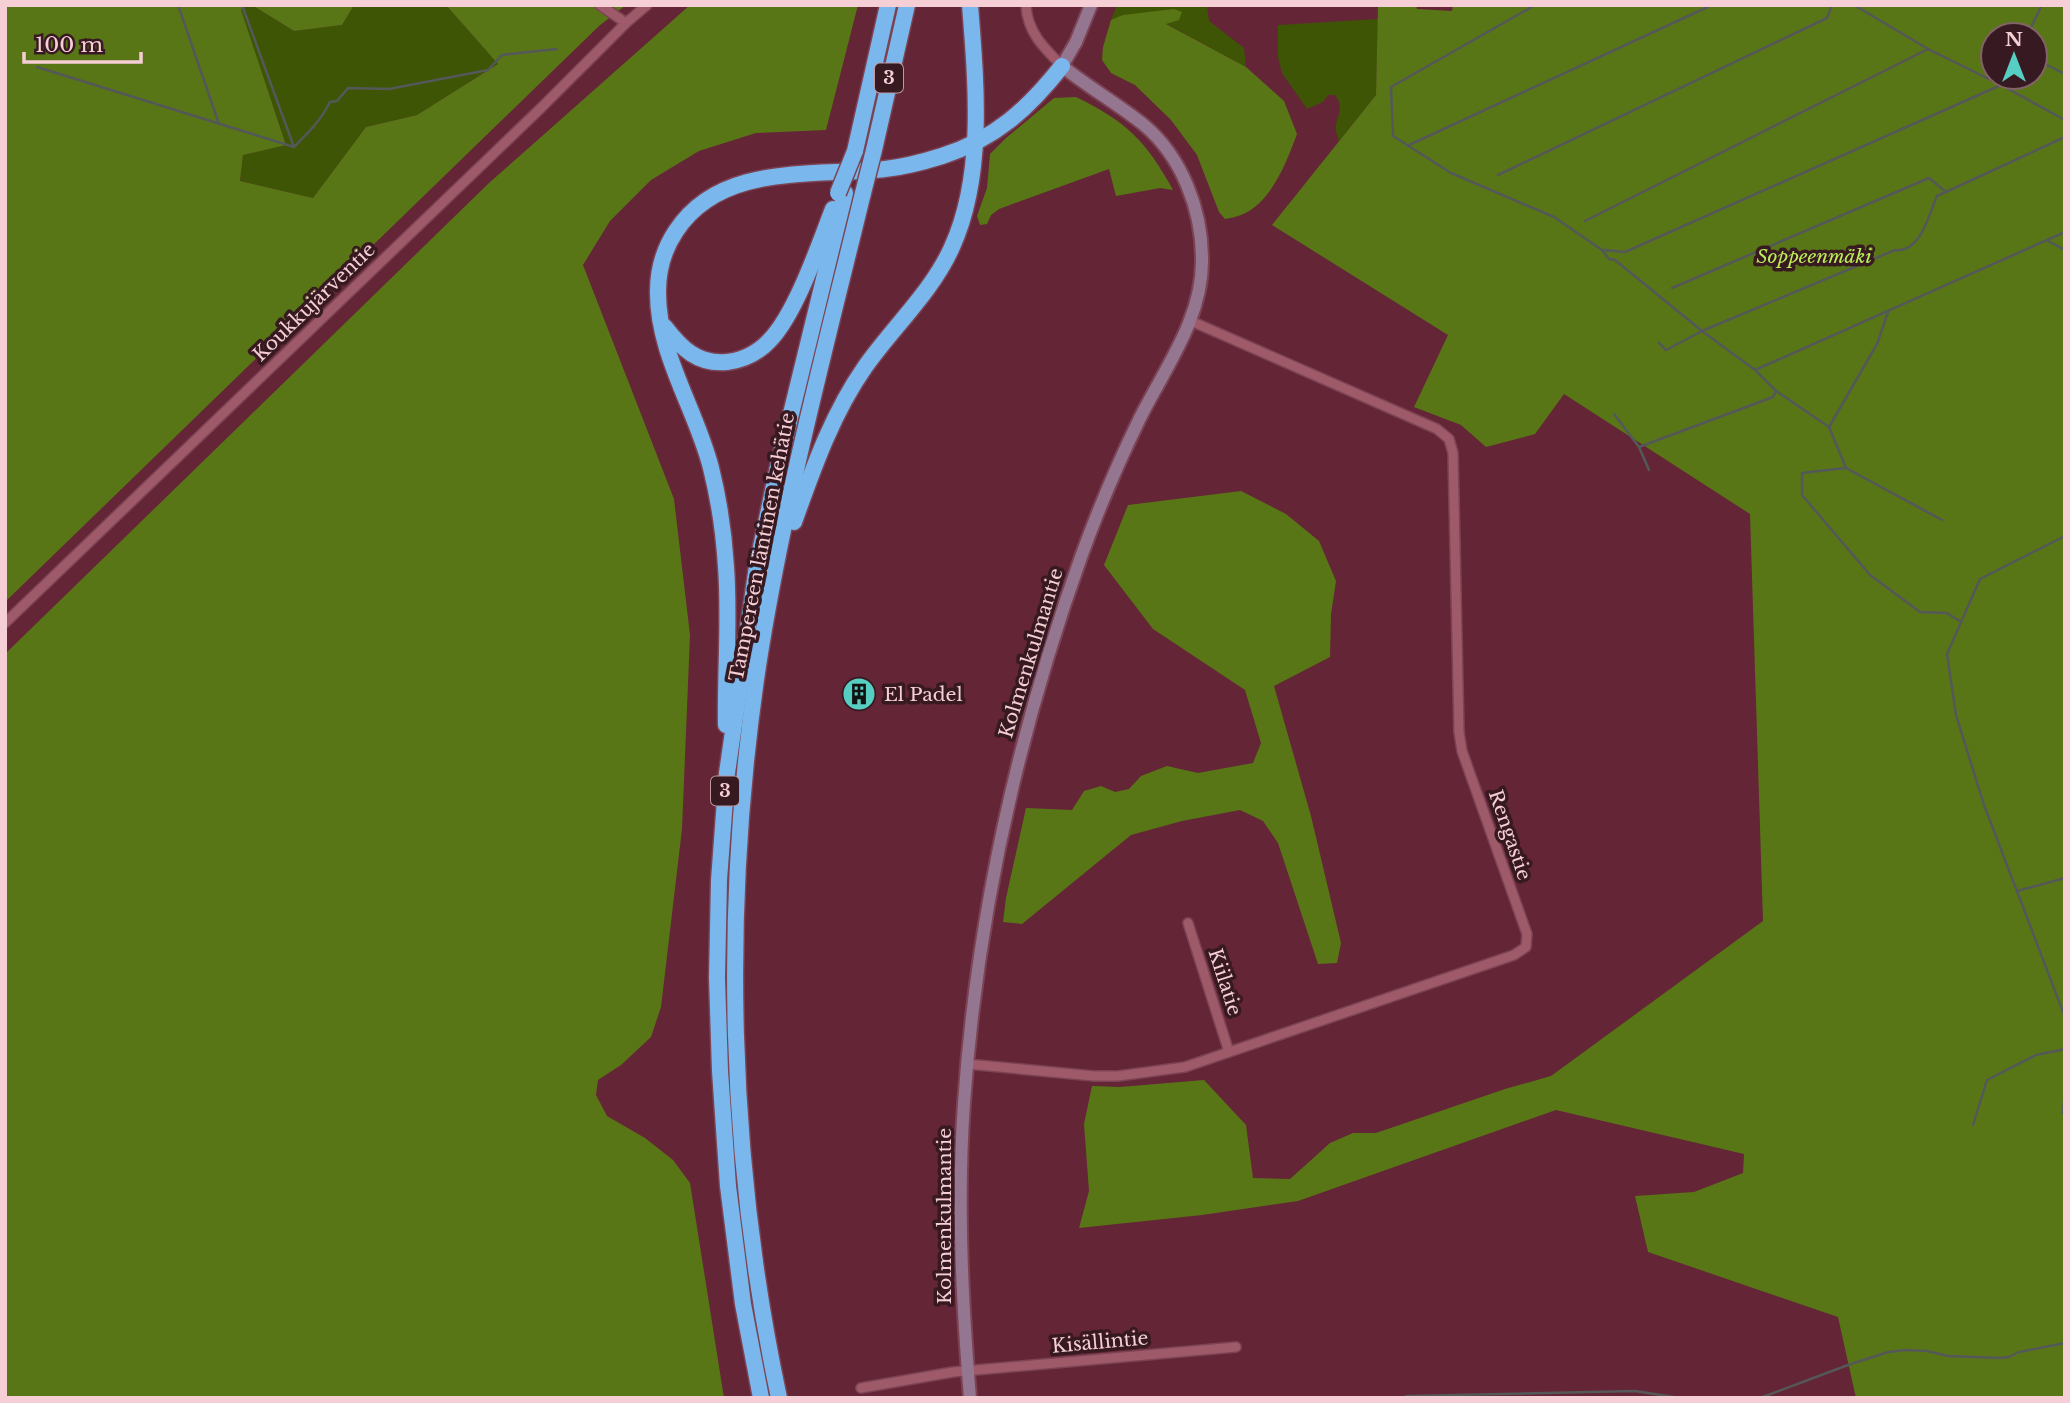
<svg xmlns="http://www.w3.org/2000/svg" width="2070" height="1403" font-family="'Libre Baskerville',serif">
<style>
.green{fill:#3e5506}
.forest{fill:#597616;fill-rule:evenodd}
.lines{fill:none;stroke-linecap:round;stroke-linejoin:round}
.stream{stroke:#545859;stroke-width:2.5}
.street-casing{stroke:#7b4354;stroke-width:12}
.secondary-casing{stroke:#7b4354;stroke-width:16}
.highway-casing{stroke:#7b4354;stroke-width:19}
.street{stroke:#9f5a6a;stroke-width:9}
.secondary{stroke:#947691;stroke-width:12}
.highway{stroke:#79b7ec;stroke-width:16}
.highway-bridge-casing{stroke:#7b4354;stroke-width:19;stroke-linecap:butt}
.highway-bridge{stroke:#79b7ec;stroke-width:16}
.labels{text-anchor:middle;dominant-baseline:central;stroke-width:7;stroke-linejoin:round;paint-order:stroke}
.shield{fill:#371a21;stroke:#bd989f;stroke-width:2}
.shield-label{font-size:18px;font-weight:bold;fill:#f6ced5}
.park-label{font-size:19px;font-style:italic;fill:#bbee57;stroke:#371a21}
.street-label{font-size:19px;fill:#f6ced5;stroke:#371a21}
.poi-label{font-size:19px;fill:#f6ced5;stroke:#371a21;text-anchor:start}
</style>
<rect width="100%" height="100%" fill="#642536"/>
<g class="green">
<polygon points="245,5 252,5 294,31 342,25 354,5 446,5 498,64 417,115 366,127 313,198 240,181 243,155 286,144 240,10"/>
<polygon points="1117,5 1207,5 1209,21 1244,48 1246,67 1165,23 1111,20"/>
<path d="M1378,19l-2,76 -37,46c-1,-4 -3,-7 -3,-11 -1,-14 10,-20 -1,-35h-7l-5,7 -16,7 -25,-36 -4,-16v-32z"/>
</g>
<g class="forest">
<polygon points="5,5 245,5 241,10 286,145 243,155 240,181 313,198 366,127 417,115 498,64 446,5 626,5 599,26 5,602"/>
<polygon points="252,5 354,5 342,25 294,31"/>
<polygon points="690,5 858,5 826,130 756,133 699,151 651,180 610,221 583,265 674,499 690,635 682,829 661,1007 651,1037 621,1065 598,1080 596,1095 607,1116 645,1138 673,1160 690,1183 724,1398 5,1398 5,654 489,183"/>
<path d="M1378,5h38l1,4 35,2 1,-6h612v1393h-209l-18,-81 -190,-65 -13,-56 59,-4 49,-19 1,-19 -188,-44 -258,91 -96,14 -123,13 10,-37 -5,-67 8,-38 28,1 84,-7 42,45 7,53 37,1 40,-36 23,-10h23l129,-44 46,-13 212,-155 -13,-407 -186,-120 -29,40 -49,13 -25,-22 -47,-18 34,-72 -176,-110 104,-130zM1993,35h42v42h-42z"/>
<path d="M1174,9l8,3 -3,8 -13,4 80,43 38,34 13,33c-10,27 -26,70 -56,81 -5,2 -11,3 -16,4l-6,-7 -22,-57 -26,-35 -36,-35 -24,-12 -9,-13 1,-13 8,-27 12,-5z"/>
<path d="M1076,97c50,24 71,45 97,93l-13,-2 -44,8 -7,-27 -110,40 -8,6 -4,9 -7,1 -3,-9 10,-28 3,-34 16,-16 48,-40z"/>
<polygon points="1241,491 1286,514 1319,541 1336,581 1331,614 1330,657 1274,686 1311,816 1341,943 1337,963 1318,964 1278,843 1263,821 1240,810 1182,821 1131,835 1022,924 1003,922 1006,898 1026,808 1072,810 1084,791 1101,786 1115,792 1129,789 1141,776 1167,766 1198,773 1253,763 1261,743 1245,690 1153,629 1104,565 1128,505"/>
</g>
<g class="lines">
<g class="stream">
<polyline points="178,5 218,121"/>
<polyline points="242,5 294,147"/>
<polyline points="1535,5 1391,87 1393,136 1451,173 1554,217 1602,250 1609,259 1615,260 1702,331 1755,370 1776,391 1829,427 1846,468 1942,520"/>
<polyline points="1854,5 1928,49 2001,85 2065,120"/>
<polyline points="2027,35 2042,5"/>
<polyline points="2035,59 2065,74"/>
<polyline points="37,67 294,147"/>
<polyline points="1409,145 1712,5"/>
<path d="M294,147c14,-14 27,-27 36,-45l7,-1 11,-13 41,1 99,-19 14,-15 55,-6"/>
<polyline points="1498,175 1827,18 1832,5"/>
<polyline points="1585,221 1928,49"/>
<polyline points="2046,240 2065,250"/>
<polyline points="1604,250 1625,252 2001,85 2005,77"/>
<polyline points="1672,288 1929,178 1946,192"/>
<path d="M1659,343l7,7 36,-19 193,-81c26,3 34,-36 42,-54l128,-59"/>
<polyline points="1755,370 2065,232"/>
<polyline points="1614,414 1639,447 1649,470"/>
<polyline points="1829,427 1877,344 1888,312"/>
<polyline points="1639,447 1773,397 1776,391"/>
<polyline points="1845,468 1802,473 1802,495 1870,575 1920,612 1947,613 1961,622"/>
<polyline points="2065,536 1980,579 1947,654 1956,715 1984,805 2065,1017"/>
<polyline points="2017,891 2065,878"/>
<polyline points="2063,1113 2065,1091"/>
<polyline points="1973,1125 1987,1080 2036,1055 2065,1049"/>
<polyline points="1400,1398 1408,1396 1635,1391 1680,1398"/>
<polyline points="1760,1398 1848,1365 1888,1352 1906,1350 1927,1351 1948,1356 2000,1358 2009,1357 2019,1352 2065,1343"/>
</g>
<defs>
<g id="street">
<polyline points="600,5 626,23"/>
<path d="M1026,5c1,27 18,43 36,61"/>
<polyline points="5,623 542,107 626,23 647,5"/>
<polyline points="1188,923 1229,1052"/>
<polyline points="967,1064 1094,1076 1118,1076 1185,1067 1514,955 1526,947 1527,934 1462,751 1459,732 1453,453 1449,439 1437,429 1191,321"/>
<polyline points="861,1388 953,1372 1236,1347"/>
</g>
<path id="secondary" d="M970,1398c-8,-98 -13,-197 -6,-295 13,-187 54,-370 117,-546 17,-47 37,-94 59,-139 25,-50 63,-100 62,-159 0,-49 -20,-102 -58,-134 -26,-21 -56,-38 -82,-59l14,-24 15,-37"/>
<g id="highway">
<polyline points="874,150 907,5"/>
<polyline points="855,151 888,5"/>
<path d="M665,327c16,21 33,38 62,35 17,-2 31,-9 43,-22 26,-27 49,-95 63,-131"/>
<path d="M794,522c19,-53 38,-108 71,-155 28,-40 67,-75 87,-120 33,-72 24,-165 18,-242"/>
<path d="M726,725c-1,-52 4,-106 0,-158 -2,-33 -7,-67 -15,-99 -15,-59 -54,-115 -53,-177 0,-22 6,-42 18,-60 45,-69 138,-54 209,-62 19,-2 38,-7 57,-13 53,-17 86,-47 120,-90"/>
<polyline points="761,1398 743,1304 728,1186 720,1071 717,978 719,880 727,773 757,566 777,471 845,193"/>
<path d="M779,1398c-51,-239 -57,-491 -21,-732 25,-160 67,-317 105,-473"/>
</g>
</defs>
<use href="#street" class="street-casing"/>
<use href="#secondary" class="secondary-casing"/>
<use href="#highway" class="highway-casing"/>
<use href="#street" class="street"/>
<use href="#secondary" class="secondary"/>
<use href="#highway" class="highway"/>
<defs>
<g id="highway-bridge">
<polyline points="838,193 855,151"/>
<polyline points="863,193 874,150"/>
</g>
</defs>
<use href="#highway-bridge" class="highway-bridge-casing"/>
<use href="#highway-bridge" class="highway-bridge"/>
</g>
<defs>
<symbol id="building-disc" viewBox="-11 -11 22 22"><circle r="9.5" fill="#57cec2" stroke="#371a21"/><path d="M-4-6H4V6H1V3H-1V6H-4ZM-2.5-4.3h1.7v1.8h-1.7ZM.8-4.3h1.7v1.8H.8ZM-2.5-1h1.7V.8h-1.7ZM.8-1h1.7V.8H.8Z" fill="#111"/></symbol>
</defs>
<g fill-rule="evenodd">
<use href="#building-disc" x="840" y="675" width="38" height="38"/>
</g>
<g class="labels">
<g class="shield">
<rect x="875" y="63.5" width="28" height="29" rx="5"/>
<rect x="711" y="776.5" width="28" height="29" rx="5"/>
</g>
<g class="shield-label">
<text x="889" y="78">3</text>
<text x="725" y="791">3</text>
</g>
<g class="park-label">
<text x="1814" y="256">Soppeenmäki</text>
</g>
<g class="street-label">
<text transform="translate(314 302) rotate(-44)">Koukkujärventie</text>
<text transform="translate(762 547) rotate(-79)">Tampereen läntinen kehätie</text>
<text transform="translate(1031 653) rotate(-73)">Kolmenkulmantie</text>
<text transform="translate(1510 835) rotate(71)">Rengastie</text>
<text transform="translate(1225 982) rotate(72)">Kiilatie</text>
<text transform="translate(944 1216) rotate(-90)">Kolmenkulmantie</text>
<text transform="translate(1100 1342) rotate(-5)">Kisällintie</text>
</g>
<g class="poi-label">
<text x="884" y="694">El Padel</text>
</g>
</g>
<rect width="2070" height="1403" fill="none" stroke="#f6ced5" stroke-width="14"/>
<g transform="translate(2014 56)"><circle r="33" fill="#371a21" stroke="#836269" stroke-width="2"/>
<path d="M0-5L12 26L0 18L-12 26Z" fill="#57cec2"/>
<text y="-10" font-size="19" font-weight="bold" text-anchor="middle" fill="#f6ced5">N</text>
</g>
<path d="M24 52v10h117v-10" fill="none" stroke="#f6ced5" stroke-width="3.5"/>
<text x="35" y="52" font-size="21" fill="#f6ced5" stroke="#371a21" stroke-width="5" paint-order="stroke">100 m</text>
</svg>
